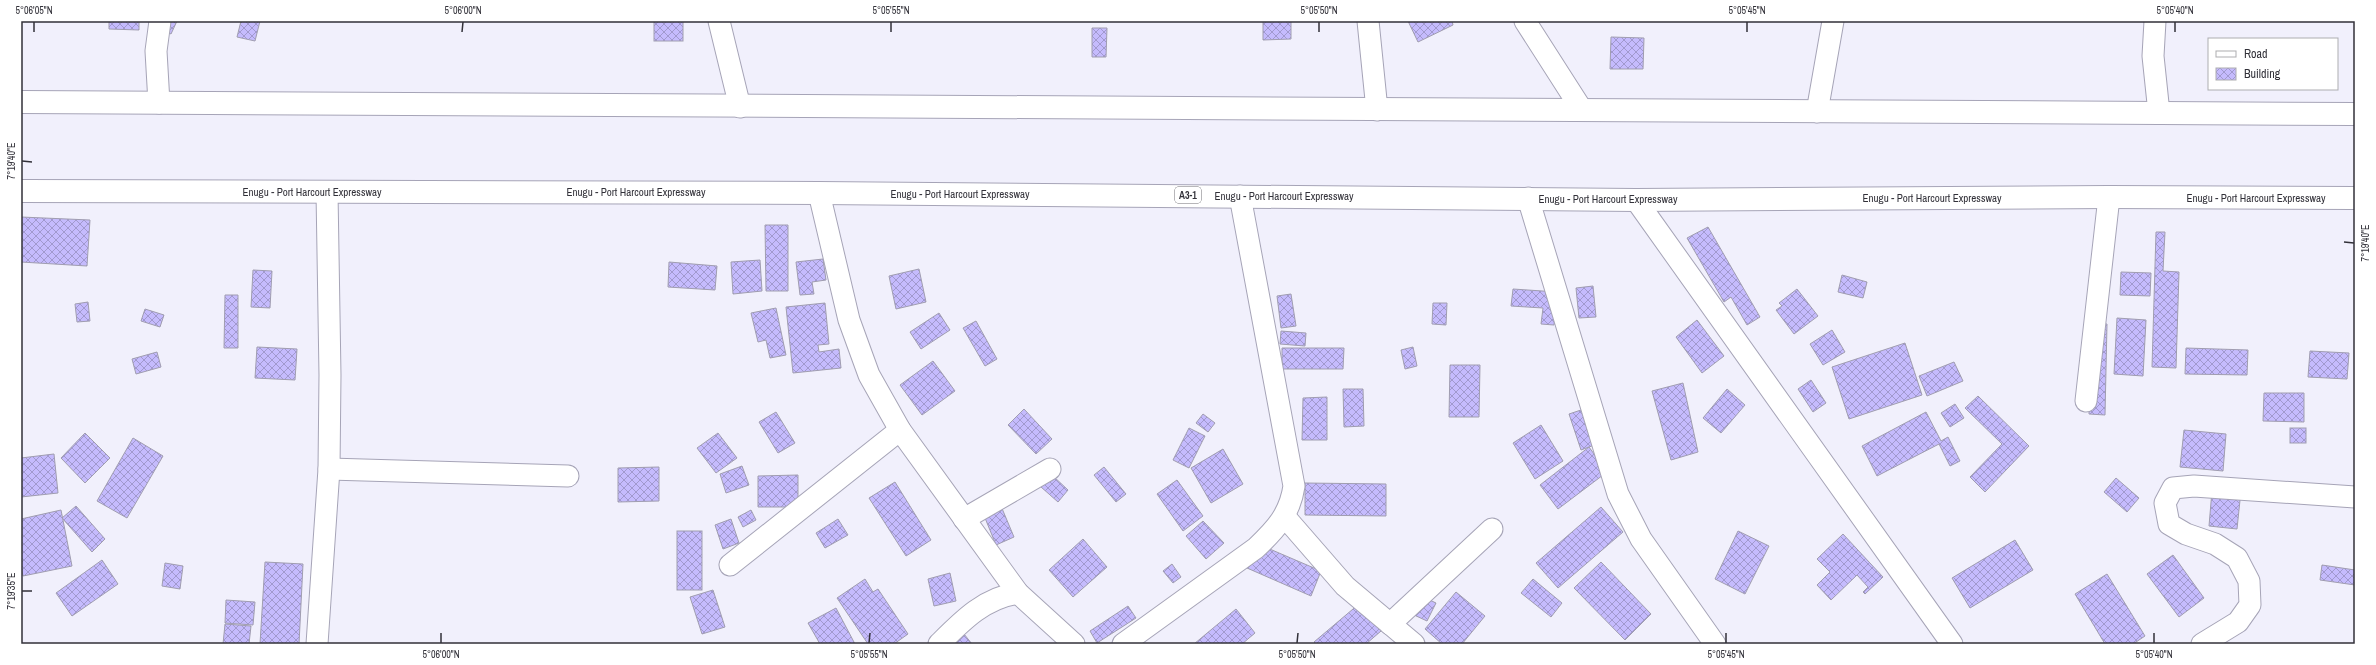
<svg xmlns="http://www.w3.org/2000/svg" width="2376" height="665" font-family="'Archivo Narrow',sans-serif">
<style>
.building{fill:url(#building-cross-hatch);stroke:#a09db0}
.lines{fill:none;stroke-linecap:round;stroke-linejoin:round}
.minor-casing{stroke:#a6a4b7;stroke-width:23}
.highway-casing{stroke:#a6a4b7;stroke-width:24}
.minor{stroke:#fff;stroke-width:21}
.highway{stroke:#fff;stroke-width:22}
.ticks{fill:none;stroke:#323139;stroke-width:1.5}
.labels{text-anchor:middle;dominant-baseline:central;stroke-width:3.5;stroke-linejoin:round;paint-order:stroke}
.shield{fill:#fff;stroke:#706f74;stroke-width:1}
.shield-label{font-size:10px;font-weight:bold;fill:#323139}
.street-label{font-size:11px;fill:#323139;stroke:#fff}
.neatline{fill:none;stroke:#323139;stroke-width:1.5}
.ticks-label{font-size:10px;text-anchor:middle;fill:#323139}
</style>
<defs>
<pattern id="building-cross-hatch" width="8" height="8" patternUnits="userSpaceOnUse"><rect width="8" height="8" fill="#c5bbfd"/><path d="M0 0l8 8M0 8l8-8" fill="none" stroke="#a199ce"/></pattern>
</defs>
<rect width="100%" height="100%" fill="#f1f0fc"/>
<g class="building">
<polygon points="109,21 139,21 139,30 109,29"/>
<polygon points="157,21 177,21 171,34 155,26"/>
<polygon points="241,21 260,21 255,41 237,37"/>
<rect x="654" y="21" width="29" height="20"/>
<polygon points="1263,21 1291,21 1291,39 1263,40"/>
<polygon points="1408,21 1452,21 1453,25 1418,42"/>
<polygon points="1092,28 1107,28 1106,57 1092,57"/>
<polygon points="1611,37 1644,38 1643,69 1610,69"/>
<polygon points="21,217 90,220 87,266 21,262"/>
<polygon points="765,225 788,225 788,291 766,291"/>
<polygon points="1708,227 1760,317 1747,325 1731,297 1724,302 1687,238"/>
<polygon points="2156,232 2165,232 2163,271 2179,272 2176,368 2152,367"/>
<polygon points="823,259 826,280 812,282 814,294 800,295 796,262"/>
<polygon points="760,260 762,291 733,294 731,262"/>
<polygon points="669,262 717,266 715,290 668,287"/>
<polygon points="919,269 926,302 896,309 889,276"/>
<polygon points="253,270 272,271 270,308 251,307"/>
<polygon points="2121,272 2151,273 2150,296 2120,295"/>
<polygon points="1842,275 1867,282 1863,298 1838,292"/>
<polygon points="1593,286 1596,317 1579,318 1576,288"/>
<polygon points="1513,289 1557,292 1554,325 1541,324 1543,308 1511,306"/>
<polygon points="1797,289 1818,316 1794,334 1776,310 1782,306 1779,303"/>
<polygon points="1291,294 1296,326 1281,328 1277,296"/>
<polygon points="225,295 238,295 238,348 224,348"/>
<polygon points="88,302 90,321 77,322 75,304"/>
<polygon points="825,303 829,344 818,345 819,352 839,349 841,368 793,373 786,307"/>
<polygon points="1433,303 1447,303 1446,325 1432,324"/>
<polygon points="776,308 786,355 770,358 766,340 758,342 751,313"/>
<polygon points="145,309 164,315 160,327 141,321"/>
<polygon points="939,313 950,330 921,349 910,332"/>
<polygon points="2117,318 2146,320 2143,376 2114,374"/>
<polygon points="1697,320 1724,356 1702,373 1676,337"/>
<polygon points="976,321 997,359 985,366 963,328"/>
<polygon points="2091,323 2107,324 2105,415 2089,414"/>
<polygon points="1832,330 1845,352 1823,365 1810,344"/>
<polygon points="1281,331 1306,333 1305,346 1280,344"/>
<polygon points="1905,343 1922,395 1849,419 1832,367"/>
<polygon points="257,347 297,349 295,380 255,378"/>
<polygon points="1413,347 1417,366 1405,369 1401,350"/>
<polygon points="1282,348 1344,348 1343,369 1282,369"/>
<polygon points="2186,348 2248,350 2247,375 2185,374"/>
<polygon points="2310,351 2349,353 2347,379 2308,377"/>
<polygon points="157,352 161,367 136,374 132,359"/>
<polygon points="933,361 955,391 922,415 900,385"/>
<polygon points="1954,362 1963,381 1927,396 1919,376"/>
<polygon points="1450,365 1480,365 1479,417 1449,417"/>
<polygon points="1811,380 1826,403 1813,412 1798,389"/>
<polygon points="1683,383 1698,452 1671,460 1652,391"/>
<polygon points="1343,389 1363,389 1364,426 1344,427"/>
<polygon points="1727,389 1745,405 1721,433 1703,418"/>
<polygon points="2264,393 2304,393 2304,422 2263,421"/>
<polygon points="1978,396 2029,446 1985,492 1970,477 2002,444 1965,408"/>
<polygon points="1327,397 1327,440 1302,440 1303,398"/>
<polygon points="1955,404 1964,418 1950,427 1941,413"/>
<polygon points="1024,409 1052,439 1036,454 1008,425"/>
<polygon points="1584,409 1597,444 1581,450 1569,414"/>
<polygon points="776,412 795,443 778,453 759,422"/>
<polygon points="1926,412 1941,441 1948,437 1960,461 1950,466 1939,444 1877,476 1862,446"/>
<polygon points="1203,414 1215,423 1208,432 1196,423"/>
<polygon points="1541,425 1563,461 1535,479 1513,443"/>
<polygon points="1189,428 1205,436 1189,468 1173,460"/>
<rect x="2290" y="428" width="16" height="15"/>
<polygon points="2184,430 2226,434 2223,471 2180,467"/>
<polygon points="85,433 110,458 85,483 61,458"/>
<polygon points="718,433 737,458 716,473 697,448"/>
<polygon points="133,438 163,456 127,518 97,501"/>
<polygon points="1589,447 1607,472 1558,509 1540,485"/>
<polygon points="1223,449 1243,484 1211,503 1191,468"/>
<polygon points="54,454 58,493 21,497 21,458"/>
<polygon points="742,466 749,485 726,493 720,474"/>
<polygon points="659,467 659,501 618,502 618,468"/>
<polygon points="1104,467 1126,494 1116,502 1094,475"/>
<polygon points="798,475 798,507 758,507 758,476"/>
<polygon points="1052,475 1068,490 1058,502 1041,487"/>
<polygon points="2116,478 2139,498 2127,512 2104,492"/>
<polygon points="2213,479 2242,481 2237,529 2209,526"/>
<polygon points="1177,480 1203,516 1183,531 1157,494"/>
<polygon points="895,482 931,540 906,556 869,498"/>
<polygon points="1305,483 1386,484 1386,516 1305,515"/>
<polygon points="76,506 105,539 92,552 62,518"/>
<polygon points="1001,506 1014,537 996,545 983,513"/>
<polygon points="1601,507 1623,532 1558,588 1536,563"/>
<polygon points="61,510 72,566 23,576 21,566 21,519"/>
<polygon points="751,510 756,520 743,527 738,517"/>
<polygon points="731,519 739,543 723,549 715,525"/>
<polygon points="838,519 848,535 825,548 816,533"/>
<polygon points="1203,521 1224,543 1206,559 1186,536"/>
<rect x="677" y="531" width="25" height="59"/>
<polygon points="1738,531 1769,546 1745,594 1715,579"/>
<polygon points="1843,534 1883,577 1865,594 1863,592 1868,587 1857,575 1831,600 1817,585 1830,572 1817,559"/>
<polygon points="1083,539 1107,567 1073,597 1049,570"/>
<polygon points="2015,540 2033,570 1970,608 1952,578"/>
<polygon points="1258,544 1321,571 1311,596 1247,568"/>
<polygon points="2173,555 2204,598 2179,617 2147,574"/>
<polygon points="102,560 118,584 72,616 56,593"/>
<polygon points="265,562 303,564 299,644 260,644"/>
<polygon points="1601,562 1651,614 1625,640 1574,588"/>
<polygon points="165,563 183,566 180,589 162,586"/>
<polygon points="1172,564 1181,577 1173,583 1163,571"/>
<polygon points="2322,565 2355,570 2355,585 2320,580"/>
<polygon points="950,573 956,601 934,606 928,579"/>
<polygon points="2107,574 2145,636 2133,644 2105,644 2075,594"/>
<polygon points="865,579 873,592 878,589 908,634 894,644 868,644 837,598"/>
<polygon points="1533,579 1562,603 1551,617 1521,593"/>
<polygon points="713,590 725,627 702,634 690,597"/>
<polygon points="1456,592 1485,616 1462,644 1442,644 1425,629"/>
<polygon points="1421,596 1436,603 1427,621 1412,614"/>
<polygon points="1366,598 1388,625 1366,644 1316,644 1314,642"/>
<polygon points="226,600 255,602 253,625 225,623"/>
<polygon points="1128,606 1136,618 1097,643 1090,631"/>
<polygon points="836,608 855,644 820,644 808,623"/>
<polygon points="1236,609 1255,633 1242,644 1194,644"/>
<polygon points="225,624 251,626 249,644 223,644"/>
<polygon points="960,629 972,644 943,644"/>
</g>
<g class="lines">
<defs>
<g id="minor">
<polyline points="719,21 740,107"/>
<polyline points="1368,21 1377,110"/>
<polyline points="1525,21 1582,110"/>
<polyline points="2155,21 2153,56 2159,113"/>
<polyline points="159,103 156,51 160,21"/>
<polyline points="1817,112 1833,21"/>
<polyline points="819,193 849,320 869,375 900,430 1018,593 1074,644"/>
<polyline points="1528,198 1618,494 1641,539 1715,644"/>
<polyline points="1636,200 1952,644"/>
<polyline points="2086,401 2109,197"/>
<polyline points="329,469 568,476"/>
<polyline points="1285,517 1345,586 1414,644"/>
<polyline points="964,519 1050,469"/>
<polyline points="730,565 900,430"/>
<polyline points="1390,624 1492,529"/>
<polyline points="317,644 329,469 330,375 327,192"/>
<path d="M939,644c23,-23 45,-46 79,-51"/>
<path d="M1123,644l133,-96c20,-19 34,-34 38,-62l-54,-290"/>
<polyline points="2202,644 2238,622 2250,605 2249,581 2237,558 2215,544 2186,534 2169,524 2165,503 2173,488 2194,486 2355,497"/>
</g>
<g id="highway">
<polyline points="21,102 2355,114"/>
<polyline points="21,191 819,193 1636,200 2109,197 2355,198"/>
</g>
</defs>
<use href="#minor" class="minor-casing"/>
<use href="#highway" class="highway-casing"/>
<use href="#minor" class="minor"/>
<use href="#highway" class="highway"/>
</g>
<path class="ticks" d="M34,32v-10M462,32l1,-10M891,32v-10M1319,32v-10M1747,32v-10M2175,32v-10M22,161l10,1M2344,242l10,1M22,591h10M441,643v-10M869,643l1,-10M1297,643l1,-10M1726,643v-10M2154,643v-10"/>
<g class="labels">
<rect class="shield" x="1175" y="187" width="26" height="16" rx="3"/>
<g class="shield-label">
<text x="1188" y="195">A3-1</text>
</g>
<g class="street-label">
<text x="312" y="192">Enugu - Port Harcourt Expressway</text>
<text x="636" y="192">Enugu - Port Harcourt Expressway</text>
<text x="960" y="194">Enugu - Port Harcourt Expressway</text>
<text x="1284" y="196">Enugu - Port Harcourt Expressway</text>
<text x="1932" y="198">Enugu - Port Harcourt Expressway</text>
<text x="2256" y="198">Enugu - Port Harcourt Expressway</text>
<text x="1608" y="199">Enugu - Port Harcourt Expressway</text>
</g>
</g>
<rect width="2376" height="665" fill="none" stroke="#ffffff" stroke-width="44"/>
<rect x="2208" y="38" width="130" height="52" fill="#ffffff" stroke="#adadb0"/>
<rect x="2216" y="51" width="20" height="6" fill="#ffffff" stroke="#adadb0"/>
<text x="2244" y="58" font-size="12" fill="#323139">Road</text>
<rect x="2216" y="68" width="20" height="12" fill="url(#building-cross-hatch)" stroke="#adadb0"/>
<text x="2244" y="78" font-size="12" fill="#323139">Building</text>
<rect x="22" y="22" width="2332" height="621" class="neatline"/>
<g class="ticks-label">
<text x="34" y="14">5°06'05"N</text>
<text x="463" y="14">5°06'00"N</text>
<text x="891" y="14">5°05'55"N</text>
<text x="1319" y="14">5°05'50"N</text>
<text x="1747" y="14">5°05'45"N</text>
<text x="2175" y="14">5°05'40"N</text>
<text transform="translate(11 161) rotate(-90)" y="4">7°19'40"E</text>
<text transform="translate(2365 243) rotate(-90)" y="4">7°19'40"E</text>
<text transform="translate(11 591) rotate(-90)" y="4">7°19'35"E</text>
<text x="441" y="658">5°06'00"N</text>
<text x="869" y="658">5°05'55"N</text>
<text x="1297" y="658">5°05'50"N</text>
<text x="1726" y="658">5°05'45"N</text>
<text x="2154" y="658">5°05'40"N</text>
</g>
</svg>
